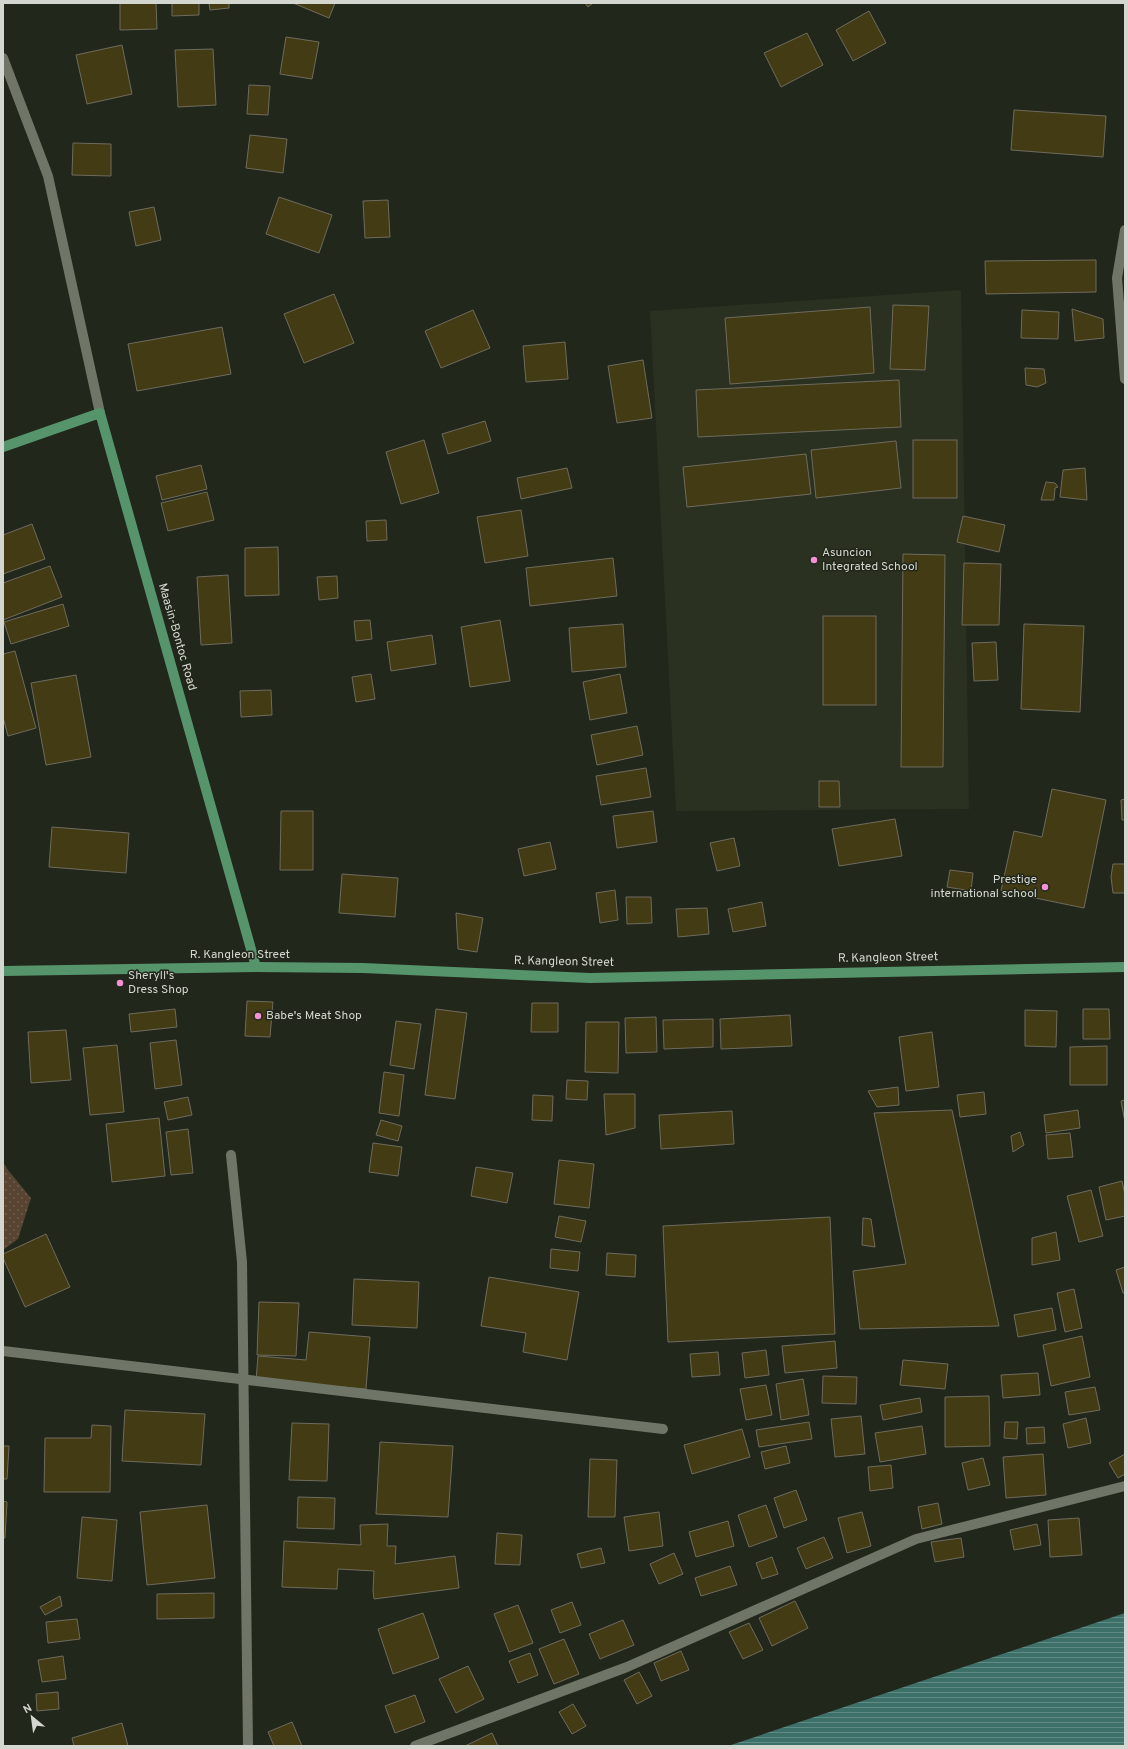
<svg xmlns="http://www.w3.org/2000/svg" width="1128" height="1749" font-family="Overpass,sans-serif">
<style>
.built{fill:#2a3120}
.grass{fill:url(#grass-dots)}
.water{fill:url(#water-rules)}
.building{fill:#433b14;stroke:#6e6b5d}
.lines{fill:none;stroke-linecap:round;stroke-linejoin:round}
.minor{stroke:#6f7567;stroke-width:10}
.major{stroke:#56956c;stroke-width:10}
.poi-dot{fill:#f491d4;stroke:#22271b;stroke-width:1.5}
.labels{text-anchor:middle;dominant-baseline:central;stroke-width:3;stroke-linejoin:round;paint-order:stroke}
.poi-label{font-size:12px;fill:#d4d7cf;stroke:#22271b;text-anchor:start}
.street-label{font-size:12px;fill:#d4d7cf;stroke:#22271b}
</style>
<defs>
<pattern id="grass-dots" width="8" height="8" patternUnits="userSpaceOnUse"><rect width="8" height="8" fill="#574431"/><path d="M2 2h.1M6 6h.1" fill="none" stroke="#6e5e4e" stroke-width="1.8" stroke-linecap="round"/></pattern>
<pattern id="water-rules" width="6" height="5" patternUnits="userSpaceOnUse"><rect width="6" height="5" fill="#3c7069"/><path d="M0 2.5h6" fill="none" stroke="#608a84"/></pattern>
</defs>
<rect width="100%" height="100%" fill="#22271b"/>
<polygon class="built" points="961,290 969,809 676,811 650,311"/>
<polygon class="grass" points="3,1162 8,1170 31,1198 18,1239 3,1250"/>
<polygon class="water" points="1125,1613 1125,1746 728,1746"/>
<g class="building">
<polygon points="120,3 156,3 157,29 120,30"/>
<polygon points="172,3 199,3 199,15 172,16"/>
<polygon points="209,3 229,3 229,8 210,10"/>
<polygon points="293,3 335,3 329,18"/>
<polygon points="585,3 593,3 588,7"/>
<polygon points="869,11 886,43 853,61 836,30"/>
<polygon points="807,33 823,65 781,87 764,53"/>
<polygon points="286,37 319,42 312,79 280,74"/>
<polygon points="122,45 132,94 87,104 76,55"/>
<polygon points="213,49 216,105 178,107 175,50"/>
<polygon points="249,85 270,86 268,115 247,114"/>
<polygon points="1014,110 1106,116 1103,157 1011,150"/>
<polygon points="250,135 287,139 283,173 246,168"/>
<polygon points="73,143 111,144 111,176 72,175"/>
<polygon points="279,197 332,215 319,253 266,234"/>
<polygon points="388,200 390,237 365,238 363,201"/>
<polygon points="154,207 161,240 136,246 129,212"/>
<polygon points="1096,260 1096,292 986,294 985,261"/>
<polygon points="334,294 354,343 304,363 284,314"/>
<polygon points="893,305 929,306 925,370 890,369"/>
<polygon points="870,307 874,373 730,384 725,318"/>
<polygon points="1072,309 1103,319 1104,338 1075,341"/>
<polygon points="473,310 490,348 441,368 425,331"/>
<polygon points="1022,310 1059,312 1058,339 1021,338"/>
<polygon points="222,327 231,374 137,391 128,344"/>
<polygon points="565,342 568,379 526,382 523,346"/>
<polygon points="643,360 652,418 617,423 608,366"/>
<polygon points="1025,368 1044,369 1046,383 1037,387 1026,385"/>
<polygon points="899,380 901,427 698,437 696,390"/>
<polygon points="485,421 491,441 448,454 442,434"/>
<polygon points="424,440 439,493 401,504 386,452"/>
<rect x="913" y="440" width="44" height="58"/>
<polygon points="896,441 901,488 816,498 811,450"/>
<polygon points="806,454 811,494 687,507 683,467"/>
<polygon points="201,465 207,489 162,500 156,476"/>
<polygon points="567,468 572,488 521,499 517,478"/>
<polygon points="1085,468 1087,500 1060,497 1063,470"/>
<polygon points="1046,482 1055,483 1058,487 1055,488 1054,500 1041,500"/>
<polygon points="207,492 214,520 168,531 161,503"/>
<polygon points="521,510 528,556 485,563 477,517"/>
<polygon points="963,516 1005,525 999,552 957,542"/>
<polygon points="386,520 387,540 367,541 366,521"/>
<polygon points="32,524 45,559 3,574 3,535"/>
<polygon points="278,547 279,595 245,596 245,548"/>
<polygon points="903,554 945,555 943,767 901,767"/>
<polygon points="613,558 617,596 530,606 526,568"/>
<polygon points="964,563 1001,564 999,625 962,625"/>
<polygon points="50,566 62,597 3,620 3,583"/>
<polygon points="228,575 232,643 201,645 197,577"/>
<polygon points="337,576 338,598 319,600 317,577"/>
<polygon points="63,604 69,626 11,644 4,622"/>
<rect x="823" y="616" width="53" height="89"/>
<polygon points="370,620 372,639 356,641 354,621"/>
<polygon points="500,620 510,681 470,687 461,627"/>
<polygon points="623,624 626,667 572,672 569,628"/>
<polygon points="1024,624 1084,626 1080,712 1021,709"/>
<polygon points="432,635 436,664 391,671 387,642"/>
<polygon points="996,642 998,680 974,681 972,643"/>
<polygon points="15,651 36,728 8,736 3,717 3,654"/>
<polygon points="371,674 375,699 356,702 352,677"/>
<polygon points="620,674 627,713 590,720 583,682"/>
<polygon points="76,675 91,757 46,765 31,683"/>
<polygon points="271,690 272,715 241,717 240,691"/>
<polygon points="637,726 643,755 597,765 591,735"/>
<polygon points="646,768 651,797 601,805 596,776"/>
<polygon points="819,781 839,781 840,807 819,807"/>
<polygon points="1052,789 1106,800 1084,908 1001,891 1014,831 1042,837"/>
<polygon points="1125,799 1125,820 1122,820 1121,800"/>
<polygon points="281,811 313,811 313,870 280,870"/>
<polygon points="653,811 657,842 617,848 613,816"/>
<polygon points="895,819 902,856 839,866 832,829"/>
<polygon points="52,827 129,833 126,873 49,867"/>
<polygon points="734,838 740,866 717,871 710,843"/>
<polygon points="550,842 556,869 524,876 518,849"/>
<polygon points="1113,864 1125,864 1125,893 1113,893 1111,877"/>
<polygon points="950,870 973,873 971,891 947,887"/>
<polygon points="342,874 398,878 395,917 339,913"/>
<polygon points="615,890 618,920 600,923 596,893"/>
<polygon points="626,897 651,897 652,923 627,924"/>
<polygon points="762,902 766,926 733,932 728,909"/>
<polygon points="707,908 709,934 678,937 676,909"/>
<polygon points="456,913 483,918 477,952 458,949"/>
<polygon points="247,1001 273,1002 270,1037 245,1036"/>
<polygon points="532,1003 558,1003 558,1032 531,1032"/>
<polygon points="175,1009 177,1027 131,1032 129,1014"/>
<polygon points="436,1009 467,1013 455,1099 425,1095"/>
<polygon points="1083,1009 1109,1009 1110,1039 1083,1039"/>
<polygon points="1025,1010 1057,1011 1056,1047 1025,1046"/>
<polygon points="790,1015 792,1046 721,1049 720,1019"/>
<polygon points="656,1017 657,1052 626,1053 625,1018"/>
<polygon points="713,1019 713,1047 664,1049 663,1020"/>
<polygon points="396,1021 421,1024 414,1069 390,1065"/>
<polygon points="586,1022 619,1022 618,1073 585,1072"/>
<polygon points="66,1030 71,1080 31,1083 28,1032"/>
<polygon points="932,1032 939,1087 906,1091 899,1037"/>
<polygon points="176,1040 182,1085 155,1089 150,1043"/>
<polygon points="117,1045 124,1112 90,1115 83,1048"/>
<polygon points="1107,1046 1107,1085 1070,1085 1070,1047"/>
<polygon points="384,1072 404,1075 399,1116 379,1113"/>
<polygon points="567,1080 588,1081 587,1100 566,1099"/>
<polygon points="898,1087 899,1105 877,1107 868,1091"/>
<polygon points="984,1092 986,1114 960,1117 957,1095"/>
<polygon points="604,1094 635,1094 635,1128 606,1135"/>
<polygon points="533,1095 553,1096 552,1121 532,1120"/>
<polygon points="188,1097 192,1115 168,1120 164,1102"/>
<polygon points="1125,1100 1125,1122 1121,1101"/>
<polygon points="952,1110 999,1326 860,1329 853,1271 906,1264 874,1113"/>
<polygon points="1078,1110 1080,1128 1046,1133 1044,1115"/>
<polygon points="732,1111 734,1144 661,1149 659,1115"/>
<polygon points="159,1118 165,1176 112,1182 106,1124"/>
<polygon points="381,1120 402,1126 398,1141 376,1135"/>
<polygon points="188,1129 193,1173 171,1175 166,1132"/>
<polygon points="1020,1132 1024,1145 1013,1152 1011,1136"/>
<polygon points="1070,1133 1073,1157 1048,1159 1046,1135"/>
<polygon points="373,1143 402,1147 398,1176 369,1172"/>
<polygon points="559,1160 594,1164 589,1208 554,1204"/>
<polygon points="476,1167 513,1173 507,1203 471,1196"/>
<polygon points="1122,1181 1125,1195 1125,1216 1106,1220 1099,1187"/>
<polygon points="1091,1190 1103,1236 1079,1242 1067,1196"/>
<polygon points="559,1216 586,1221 581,1242 555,1237"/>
<polygon points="830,1217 835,1334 668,1342 663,1226"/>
<polygon points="863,1218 871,1219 875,1247 862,1245"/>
<polygon points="1056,1232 1060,1260 1032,1265 1032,1238"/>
<polygon points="46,1234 70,1287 25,1307 3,1258 3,1254"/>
<polygon points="551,1249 580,1252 578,1271 550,1268"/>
<polygon points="607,1253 636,1255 635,1277 606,1275"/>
<polygon points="1125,1267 1125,1293 1123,1293 1116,1270"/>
<polygon points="489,1277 579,1292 567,1360 523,1352 526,1333 481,1326"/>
<polygon points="354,1279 419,1282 417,1328 352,1325"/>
<polygon points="1074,1289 1082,1328 1065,1332 1057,1293"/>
<polygon points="259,1302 299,1303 296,1356 257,1355"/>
<polygon points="1052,1308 1056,1330 1018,1337 1014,1315"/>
<polygon points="309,1332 370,1337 366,1389 256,1380 258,1356 306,1360"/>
<polygon points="1082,1336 1090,1377 1051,1386 1043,1345"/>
<polygon points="835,1341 837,1368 785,1373 782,1346"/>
<polygon points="766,1350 769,1375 745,1378 742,1353"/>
<polygon points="718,1352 720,1375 692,1377 690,1354"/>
<polygon points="903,1360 948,1364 945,1389 900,1385"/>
<polygon points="1038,1373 1040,1395 1003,1398 1001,1375"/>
<polygon points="823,1376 857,1377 856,1404 822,1403"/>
<polygon points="803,1379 809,1415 781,1420 776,1384"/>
<polygon points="766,1385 772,1415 746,1420 740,1389"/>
<polygon points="1095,1387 1100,1410 1069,1415 1065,1392"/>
<polygon points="989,1396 990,1446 945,1447 945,1397"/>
<polygon points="920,1398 922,1412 883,1420 880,1405"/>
<polygon points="125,1410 205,1414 201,1465 122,1461"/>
<polygon points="861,1416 865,1454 835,1457 831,1419"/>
<polygon points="1086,1418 1091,1443 1068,1448 1063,1424"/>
<polygon points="809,1422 812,1439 759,1447 756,1430"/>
<polygon points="1005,1422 1018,1422 1017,1439 1004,1438"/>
<polygon points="292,1423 329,1424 327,1481 289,1480"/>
<polygon points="92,1425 111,1426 110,1492 44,1492 45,1438 91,1438"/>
<polygon points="922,1426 926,1454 880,1462 875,1433"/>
<polygon points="1044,1427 1045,1443 1027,1444 1026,1428"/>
<polygon points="742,1429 750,1457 692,1474 684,1445"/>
<polygon points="380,1442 453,1446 448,1517 376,1514"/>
<polygon points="3,1446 9,1446 7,1479 3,1479"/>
<polygon points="786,1446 790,1463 765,1469 761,1452"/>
<polygon points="1043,1454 1046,1495 1006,1498 1003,1457"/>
<polygon points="1125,1454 1125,1474 1118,1478 1109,1463"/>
<polygon points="983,1458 990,1485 968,1490 962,1463"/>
<polygon points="590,1459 617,1460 615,1517 588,1517"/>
<polygon points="891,1465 893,1488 870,1491 868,1467"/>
<polygon points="796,1490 807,1520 784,1528 774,1498"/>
<polygon points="298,1497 335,1498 334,1529 297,1528"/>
<polygon points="3,1501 7,1502 5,1538 3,1538"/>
<polygon points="938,1503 942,1524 922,1529 918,1507"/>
<polygon points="207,1505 215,1578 147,1585 140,1512"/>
<polygon points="766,1505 777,1537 749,1547 738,1515"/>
<polygon points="659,1512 663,1546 629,1551 624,1517"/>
<polygon points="862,1512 871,1546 847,1553 838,1518"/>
<polygon points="82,1517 117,1520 112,1581 77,1578"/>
<polygon points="1079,1518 1082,1555 1050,1557 1048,1520"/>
<polygon points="728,1521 734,1546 696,1557 689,1532"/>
<polygon points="388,1524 387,1546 396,1546 395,1564 455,1556 459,1588 374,1599 373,1591 374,1571 338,1569 337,1589 282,1587 284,1541 361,1545 360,1525"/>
<polygon points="1037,1524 1041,1545 1014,1550 1010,1530"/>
<polygon points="497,1533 522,1535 520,1565 495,1564"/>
<polygon points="824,1537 833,1558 806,1569 797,1548"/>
<polygon points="961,1538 964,1557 935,1562 931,1542"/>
<polygon points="601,1548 605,1563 581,1568 577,1554"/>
<polygon points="674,1553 683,1574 659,1584 650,1564"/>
<polygon points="772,1557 778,1574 762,1579 756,1563"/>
<polygon points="730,1566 737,1585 701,1596 695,1578"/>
<polygon points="214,1593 214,1618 157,1619 157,1594"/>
<polygon points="60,1596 62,1606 45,1615 40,1607"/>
<polygon points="795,1601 808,1628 772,1646 759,1618"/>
<polygon points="572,1602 581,1625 560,1633 551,1610"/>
<polygon points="518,1605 533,1643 509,1652 494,1614"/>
<polygon points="423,1613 439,1658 393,1674 378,1629"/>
<polygon points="77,1619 80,1639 48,1643 46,1622"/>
<polygon points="623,1620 634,1645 600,1659 589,1634"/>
<polygon points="749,1623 763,1650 743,1659 729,1632"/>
<polygon points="564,1639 579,1674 554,1684 539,1649"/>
<polygon points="681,1651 689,1670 661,1681 654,1663"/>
<polygon points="530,1653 538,1675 518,1683 509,1661"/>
<polygon points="63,1656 66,1679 42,1682 38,1660"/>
<polygon points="468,1666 484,1699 456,1713 439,1679"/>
<polygon points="639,1672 652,1696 637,1704 624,1680"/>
<polygon points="58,1692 59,1709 37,1711 36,1694"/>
<polygon points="415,1695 425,1722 395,1733 385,1706"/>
<polygon points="573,1704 586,1726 572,1734 559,1712"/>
<polygon points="292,1722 302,1746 274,1746 268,1732"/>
<polygon points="122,1723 128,1746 74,1746 72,1738"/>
<polygon points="492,1733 498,1746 465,1746"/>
</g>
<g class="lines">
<g class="minor">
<polyline points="3,58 48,176 100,413"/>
<polyline points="1125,230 1117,278 1125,379"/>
<polyline points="231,1155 242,1262 248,1746"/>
<polyline points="3,1351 663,1429"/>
<polyline points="415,1746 627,1667 916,1539 1125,1486"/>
</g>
<g class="major">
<polyline points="3,447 100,413 256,967"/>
<polyline points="3,971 256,967 363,968 590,978 1125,967"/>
</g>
</g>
<g class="poi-dot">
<circle cx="814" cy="560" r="4"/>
<circle cx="1045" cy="887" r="4"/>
<circle cx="120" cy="983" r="4"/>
<circle cx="258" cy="1016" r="4"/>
</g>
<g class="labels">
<g class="poi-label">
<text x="822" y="553">Asuncion<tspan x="822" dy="14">Integrated School</tspan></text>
<text x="1037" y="880" text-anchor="end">Prestige<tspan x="1037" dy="14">international school</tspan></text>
<text x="128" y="976">Sheryll's<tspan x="128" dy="14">Dress Shop</tspan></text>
<text x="266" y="1016">Babe's Meat Shop</text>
</g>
<g class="street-label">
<text transform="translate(177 637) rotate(74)">Maasin-Bontoc Road</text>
<text x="240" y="955">R. Kangleon Street</text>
<text transform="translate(888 958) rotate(-1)">R. Kangleon Street</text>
<text transform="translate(564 962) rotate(1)">R. Kangleon Street</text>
</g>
</g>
<rect width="1128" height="1749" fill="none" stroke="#d4d7cf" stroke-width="8"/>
<g transform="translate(32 1717) rotate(331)" stroke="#22271b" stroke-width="3" paint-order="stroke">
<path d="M0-3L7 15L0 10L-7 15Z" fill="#d4d7cf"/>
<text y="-6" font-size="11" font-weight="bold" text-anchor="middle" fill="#d4d7cf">N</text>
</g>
</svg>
